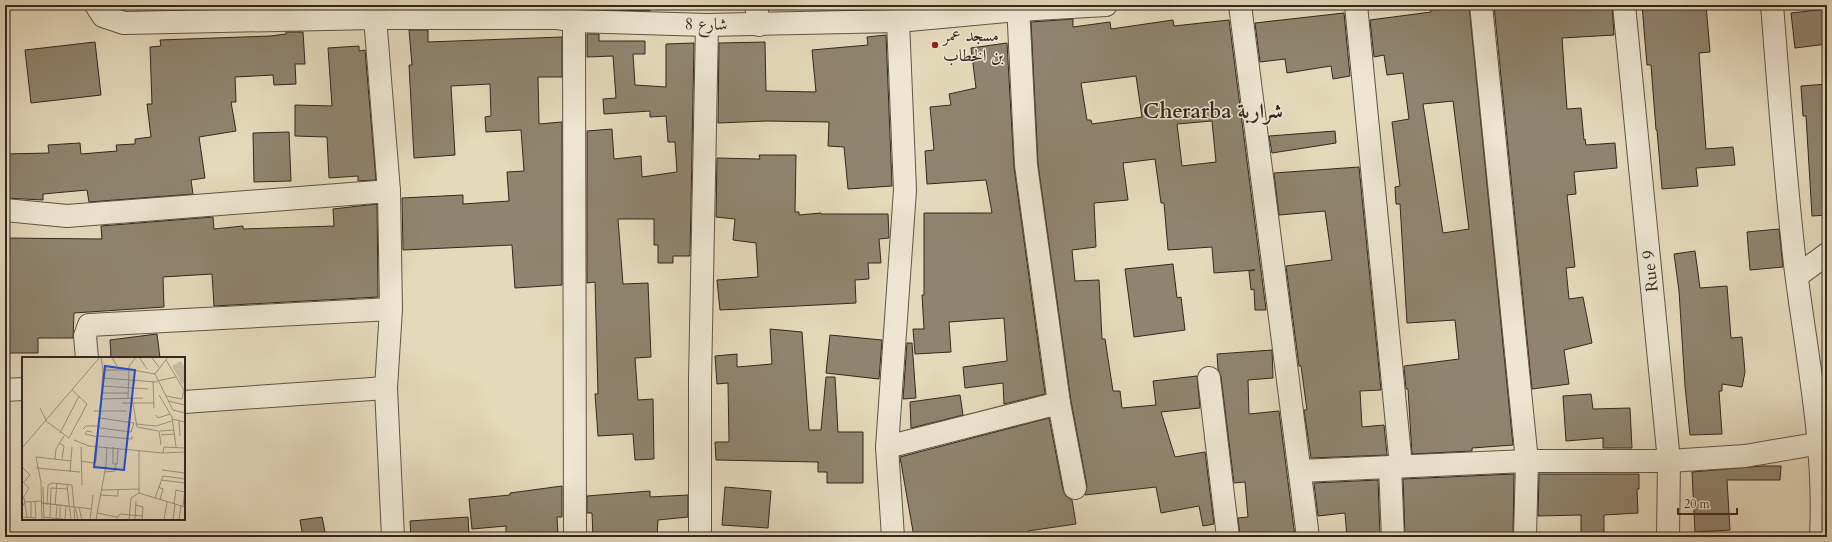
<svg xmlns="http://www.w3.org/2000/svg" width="1832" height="542" font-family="Cardo,Amiri,serif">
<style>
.building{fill:#908470;stroke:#34271f;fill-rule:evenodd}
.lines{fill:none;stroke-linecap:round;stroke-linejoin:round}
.minor-casing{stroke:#605446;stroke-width:24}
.minor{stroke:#eee6d3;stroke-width:22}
.poi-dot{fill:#8f2418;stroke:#eee6d3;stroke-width:1.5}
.labels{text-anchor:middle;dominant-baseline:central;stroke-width:3;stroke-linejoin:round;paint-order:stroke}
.street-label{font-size:17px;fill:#34271f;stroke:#eee6d3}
.poi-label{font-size:17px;fill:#34271f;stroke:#eee6d3;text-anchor:start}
.district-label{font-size:21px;font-weight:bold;fill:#34271f;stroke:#eee6d3}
.inset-road{fill:none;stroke:#9e927d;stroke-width:1}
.view{fill:#1d4ed8;fill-opacity:0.15;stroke:#1d4ed8;stroke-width:2}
.inset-edge{fill:none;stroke:#34271f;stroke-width:2}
</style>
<rect width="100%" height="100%" fill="#e5d9bb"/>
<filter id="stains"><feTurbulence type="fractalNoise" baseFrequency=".005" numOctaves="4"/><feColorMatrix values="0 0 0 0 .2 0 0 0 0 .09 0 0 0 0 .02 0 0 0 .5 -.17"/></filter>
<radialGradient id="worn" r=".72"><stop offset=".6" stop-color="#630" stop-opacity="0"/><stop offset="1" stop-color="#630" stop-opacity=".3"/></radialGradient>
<g class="building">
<rect x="283" y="5" width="18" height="2"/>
<polygon points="577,5 650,5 650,11 577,9"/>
<path d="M1430,5h39l44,440 -41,3v3l-60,3 -4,-65h-2l-2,-23 55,-7 -4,-39 -48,3 -7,-119h-4l-1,-17 5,-1 -8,-64 17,-3 -6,-46 -16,2 -3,-20 -10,2 -4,-37 61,-8zM1453,101l16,128 -26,4 -20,-129z"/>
<polygon points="1612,5 1614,35 1562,38 1567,109 1581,108 1584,140 1585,139 1586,145 1615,143 1617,168 1574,172 1576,194 1567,195 1575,267 1566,268 1569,299 1583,297 1592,343 1564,350 1569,384 1532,389 1494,6"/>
<polygon points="1642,5 1706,5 1710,52 1699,53 1706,149 1733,147 1735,165 1696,168 1698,186 1662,189 1657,130 1656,130 1651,65 1647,65"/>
<polygon points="1827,9 1827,44 1795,48 1791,13"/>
<polygon points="1344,13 1350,76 1333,79 1331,66 1287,73 1285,59 1260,62 1255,23"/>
<path d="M1073,19v8l37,-5 1,7 62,-9 1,6 55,-6 37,290h-11l-1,-21 -3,1 -2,-19 6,-1 -41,3 -2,-26 -44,3 -4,-47h-3l-6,-44 -32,4 5,37 -34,3 2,44 -24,3 3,31 24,-1 3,59h3l8,52h7l2,17 34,-3 -3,-24 44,-5 3,32 -39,4 14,45 30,-5 9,72 -11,2 -4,-20 -38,7 -5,-26 -71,8 2,-9 -16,-85 -33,-237 -7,-142zM1136,76l6,41 -50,7 -1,-4h-4l-6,-37zM1212,121l4,41 -34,4 -5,-42z"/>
<polygon points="409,30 428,30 428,42 562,37 562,77 538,77 539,124 562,122 562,285 515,288 512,245 403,250 402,198 463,195 463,204 509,201 507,172 524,171 521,130 486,132 485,117 491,116 490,84 451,86 455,155 414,158 409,65 412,65"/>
<polygon points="286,32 303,32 305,64 295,64 296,84 274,85 273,75 235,77 236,102 231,102 236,131 199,137 205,178 191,180 193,194 89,202 87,190 43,194 43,200 5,198 5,154 49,153 48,145 80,143 81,154 117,151 116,145 135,144 135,139 151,137 147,104 152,104 150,47 161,46 160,40 271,36 286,34"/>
<polygon points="587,34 599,34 599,41 645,41 645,54 633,54 635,85 666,87 666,44 694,43 690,256 673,256 673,263 658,263 658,245 654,245 654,219 618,219 623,284 648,283 651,357 635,358 638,400 653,399 654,459 635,460 633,434 598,436 595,394 598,394 595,282 587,283 587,131 612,129 614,159 641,156 642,177 677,172 675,142 668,142 666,116 650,117 650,111 604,114 603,99 616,98 613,56 587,57"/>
<polygon points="886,35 892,186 848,189 844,147 828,146 829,122 767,121 718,123 719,43 765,42 766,91 816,92 812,50 868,45 867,37"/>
<polygon points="95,42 101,95 31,103 25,50"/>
<polygon points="1007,43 1014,167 1045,394 1004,404 1003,383 965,388 963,367 1007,361 1004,318 949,322 951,352 915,354 913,329 924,329 922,295 924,295 924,213 992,213 986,180 927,184 925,151 934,150 930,107 951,105 949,94 976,88 971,48"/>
<polygon points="359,46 359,51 365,50 376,180 358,181 358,176 329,178 327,137 295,136 295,105 332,106 328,48"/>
<polygon points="1827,84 1827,215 1812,216 1806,116 1803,116 1801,86"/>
<polygon points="1335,131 1336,143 1272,153 1269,136"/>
<polygon points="289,132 291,181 254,182 253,133"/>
<polygon points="759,155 796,155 795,212 799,212 799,215 821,213 821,214 888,214 889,238 879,239 881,263 868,263 869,279 855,280 856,303 720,310 717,280 758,277 756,243 733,240 735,219 716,217 717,158 760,159"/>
<polygon points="1359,167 1381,390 1360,391 1362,427 1384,425 1387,455 1311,458 1304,410 1307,410 1301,366 1299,366 1286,266 1332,260 1325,211 1279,215 1274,173"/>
<polygon points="377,204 378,297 214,306 212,274 163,277 164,307 74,313 73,338 38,338 38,353 5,353 5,238 102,239 101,226 213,217 214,229 243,226 243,229 334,226 333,209"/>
<polygon points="1779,229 1783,267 1750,270 1747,232"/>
<polygon points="1695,251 1700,288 1727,286 1731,338 1742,337 1745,372 1742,387 1722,384 1722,391 1719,391 1722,434 1690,435 1685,386 1679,291 1674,254"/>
<polygon points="1173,264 1177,298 1181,297 1185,330 1134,337 1125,269"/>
<polygon points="770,329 802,332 809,430 821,430 826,377 835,377 838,432 863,432 863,483 827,483 827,472 818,472 818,462 716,460 715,442 729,442 728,383 717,384 715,356 737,354 737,367 772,364"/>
<polygon points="157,334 160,358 111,358 110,340"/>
<polygon points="830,335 882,340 879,379 826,373"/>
<polygon points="907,343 912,343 916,398 903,399"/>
<polygon points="1272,350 1273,378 1248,380 1249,414 1279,411 1295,537 1240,537 1238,518 1248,517 1245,482 1234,483 1221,377 1218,369 1217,354"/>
<polygon points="1591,394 1593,409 1630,408 1632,448 1603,448 1603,438 1566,441 1563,396"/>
<polygon points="960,395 963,415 911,428 910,402"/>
<polygon points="1049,418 1063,490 1066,496 1072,500 1076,524 1028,531 1029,536 1018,537 914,537 900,457"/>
<polygon points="1762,466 1781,466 1780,480 1727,480 1730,530 1695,532 1692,472"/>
<polygon points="1514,474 1513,537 1405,537 1403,479"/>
<polygon points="1539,474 1639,474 1639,489 1637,489 1638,513 1604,515 1604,533 1581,533 1581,515 1538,516"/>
<polygon points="1378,480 1380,537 1347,537 1345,513 1318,516 1314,483"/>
<polygon points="562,486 562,517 557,517 558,537 506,537 506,526 472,529 469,499 510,495 510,493"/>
<polygon points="725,487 771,491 768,528 722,525"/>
<polygon points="650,491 650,497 688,495 688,517 658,520 657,537 593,537 592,513 587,513 587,496"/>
<polygon points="322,517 326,537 303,537 300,520"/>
<polygon points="468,517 469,537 411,537 410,521"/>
</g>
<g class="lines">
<defs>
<g id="minor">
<polyline points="96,5 103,16 124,23 375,18 556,18 574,21 707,25 898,21 1018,10 1106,5"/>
<polyline points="374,5 389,191 391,309 386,388 393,537"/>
<polyline points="756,5 759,25"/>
<polyline points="1018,5 1026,165 1059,403 1075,488"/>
<polyline points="1240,5 1308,537"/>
<polyline points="1356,5 1401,466"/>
<polyline points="1481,5 1527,461 1525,537"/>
<polyline points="1624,5 1669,461 1668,537"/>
<path d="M1772,5c7,86 13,173 23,259 11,90 31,181 26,273"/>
<polyline points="574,21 575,537"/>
<polyline points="5,210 67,216 389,191"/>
<polyline points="1797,276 1827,254"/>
<polyline points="87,358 85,336 89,325 391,309"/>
<polyline points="1209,378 1228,537"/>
<polyline points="5,390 23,389"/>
<polyline points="184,402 386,388"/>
<polyline points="887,447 1059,403"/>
<polyline points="1390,467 1393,537"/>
<polyline points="1300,471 1527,461 1669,461 1745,456 1827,442"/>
<polyline points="700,537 700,380 707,25"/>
<polyline points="893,537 887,447 905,190 898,21"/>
</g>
</defs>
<use href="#minor" class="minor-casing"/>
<use href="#minor" class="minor"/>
</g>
<circle class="poi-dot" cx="935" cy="45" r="4"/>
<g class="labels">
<g class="street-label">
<text transform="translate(706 24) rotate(1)">شارع 8</text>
<text transform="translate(1650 271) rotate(-96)">Rue 9</text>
</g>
<g class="poi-label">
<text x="943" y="35">مسجد عمر<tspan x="943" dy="20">بن الخطاب</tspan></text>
</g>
<g class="district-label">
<text x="1213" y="111">Cherarba شراربة</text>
</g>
</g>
<g transform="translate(22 357)">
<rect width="163" height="163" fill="#e5d9bb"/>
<path d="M159,4l4,7v15l-3,1 -10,-18z" fill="#c7bba0"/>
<path class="inset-road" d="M90,0l7,13M117,0l8,12M129,0l8,10M146,0l-13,17 18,36 12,3M81,13h30l22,4M81,21l54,4M135,24l19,-4M131,25l1,26M80,29l46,3M80,36h26M137,38l13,22 4,30M144,39l16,3 2,-9 -18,-30M106,41l1,-32 7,-9M110,41l5,29 22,4 2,14M79,42l42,-1M146,44l17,4M100,46h32M18,51l6,12M72,54h33M134,58l2,3 12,-4M150,62l13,3M24,64l23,17 18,-34 -15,-14M157,64l1,15M114,67l20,2 16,-5M78,71l31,4 3,-9 -34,-5M61,72l3,-3h14M138,74l14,-1M70,75l-5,-1 -2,3 13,3M38,76l19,-37M139,78l14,-1M77,79l33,3v-3M52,83l15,6 74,7 22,-1M37,86l5,3 -2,13M59,90l1,38M91,90v17h4l1,-16M0,91l78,-91M117,93v43l46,14M141,96l1,-6 21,1M33,102l1,-10 8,-13M59,104l12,2 3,-2 7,-91 -2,-13M0,110l8,8 -6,7M14,111l44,4M140,113l23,3M48,115l2,-25M83,115l10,-1 1,-6M139,123l24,3M0,124l7,7 -7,12M45,128l4,35M21,130l1,33M136,130l5,2 -3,11M29,131l17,1M79,133l38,-1M78,138l18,1v-7M2,141l3,19M133,141l8,-22 22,3M9,145v15M19,146l51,6M20,146l26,3M152,147l2,-14 9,2M25,148l1,-20 5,-2 19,2 3,35M33,148l2,-22M114,148l7,2 -1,13M161,149l2,-17M0,150l3,-5 16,-1M53,150l3,13M57,151l3,12M75,156l20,4M0,160l14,1 -1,-16M21,160l28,3M28,161l1,-30M34,161l1,-13M43,162l1,-13M20,163l-1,-38 -5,-25 35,4M38,163v-15M68,163l3,-25M74,163l10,-55 1,-18M94,163l4,-6 22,2M107,163l2,-22 8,-5M113,163l1,-19M142,163l3,-18M151,163l2,-16M157,163l2,-14"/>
<path class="view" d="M83,9l30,4 -11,100 -30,-3z"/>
<rect width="163" height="163" class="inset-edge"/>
</g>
<rect width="1832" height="542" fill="none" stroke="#e5d9bb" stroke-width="20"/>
<rect x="6" y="6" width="1820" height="530" fill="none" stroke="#34271f" stroke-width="2"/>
<rect x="10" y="10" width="1812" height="522" fill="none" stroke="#34271f"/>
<path d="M1678 508v6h59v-6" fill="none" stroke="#34271f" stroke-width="2"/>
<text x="1684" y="508" font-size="12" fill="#34271f" stroke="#eee6d3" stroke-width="3" paint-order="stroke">20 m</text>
<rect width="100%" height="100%" filter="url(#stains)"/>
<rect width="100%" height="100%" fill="url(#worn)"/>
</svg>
